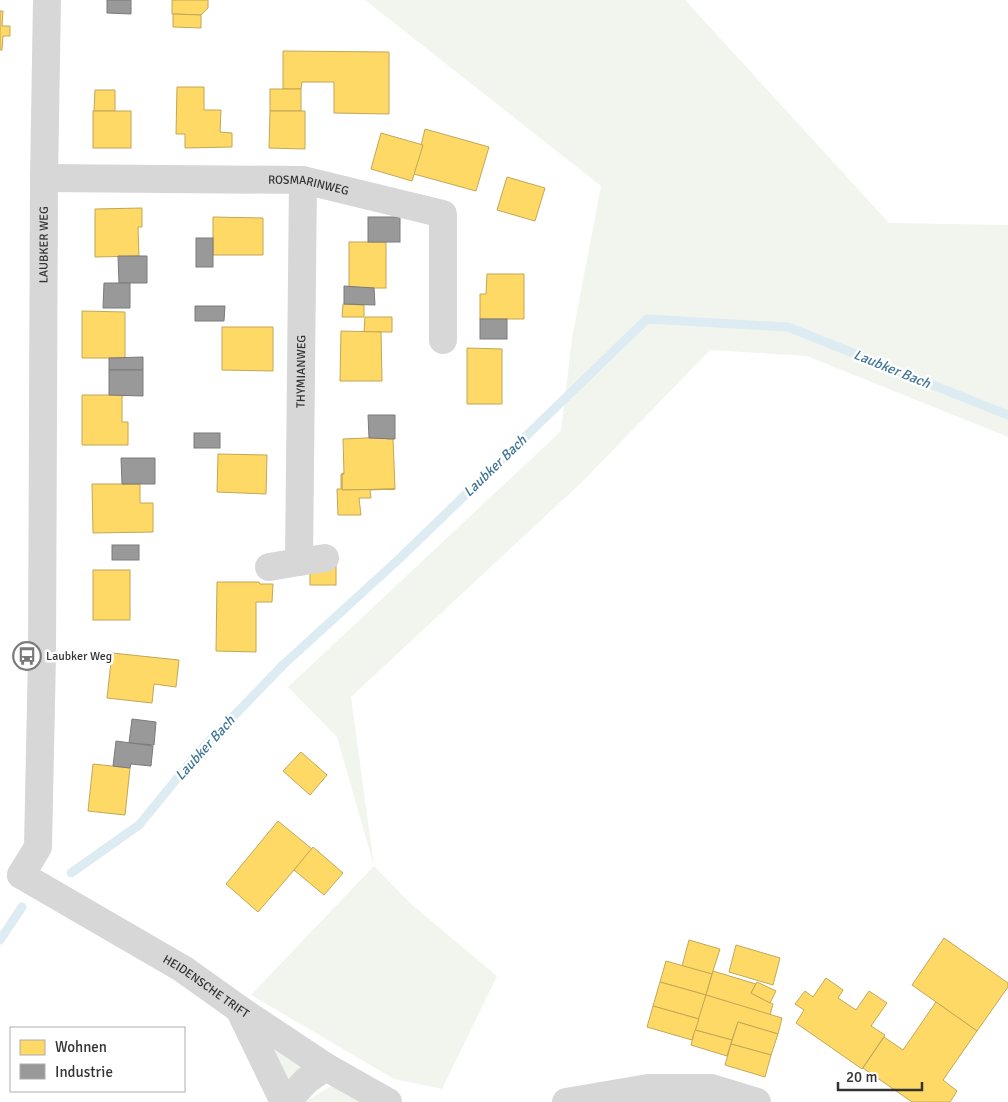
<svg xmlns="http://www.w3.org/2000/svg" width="1008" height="1102" font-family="Signika,sans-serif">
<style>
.green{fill:#f1f5ed}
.homes{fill:#ffd966;stroke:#c2a757}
.industry{fill:#999;stroke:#7a7a7a}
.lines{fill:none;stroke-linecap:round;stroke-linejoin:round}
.stream{stroke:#ddebf3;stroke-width:9}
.street{stroke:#d7d7d7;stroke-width:28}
.labels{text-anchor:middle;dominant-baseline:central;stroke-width:5;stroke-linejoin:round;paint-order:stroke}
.street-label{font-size:12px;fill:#333;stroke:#fff}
.poi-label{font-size:12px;fill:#333;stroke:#fff;text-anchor:start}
.water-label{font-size:14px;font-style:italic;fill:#3f7597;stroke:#fff}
</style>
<rect width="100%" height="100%" fill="#fff"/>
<g class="green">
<polygon points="365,0 685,0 889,223 1008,225 1008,437 807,356 710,350 582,482 351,697 374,866 410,903 497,976 442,1089 394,1079 251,995 374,866 337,737 288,687 561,431 572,338 601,186"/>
<polygon points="258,1032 302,1068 282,1088"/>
<polygon points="333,1085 372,1102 305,1102"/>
</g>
<g class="homes">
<polygon points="172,0 208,0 208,8 201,15 172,14"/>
<polygon points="0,11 3,11 2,26 10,26 10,36 3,36 2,50 0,50"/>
<polygon points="173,14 201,15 201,28 173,27"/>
<polygon points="283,51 389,52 389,114 334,113 334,82 302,82 301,89 283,89"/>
<polygon points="177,87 204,87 204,110 221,110 220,132 232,133 232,147 185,148 185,134 176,134"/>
<rect x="270" y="89" width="31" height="22"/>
<polygon points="95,90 115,90 115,111 94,111"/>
<rect x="93" y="111" width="38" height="37"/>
<polygon points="270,111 305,111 305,149 269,148"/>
<polygon points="425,129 489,147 476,191 414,174"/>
<polygon points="381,133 423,145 412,181 371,169"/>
<polygon points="507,177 545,188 535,221 497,210"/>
<polygon points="142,208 142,227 138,227 139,256 95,257 95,209"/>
<polygon points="213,217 263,218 263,255 213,255"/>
<rect x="349" y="242" width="37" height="46"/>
<polygon points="487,274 524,274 524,319 480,319 480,294 486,294"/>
<polygon points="343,304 364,305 364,317 342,317"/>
<polygon points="82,311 125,312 125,358 82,358"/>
<polygon points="365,317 392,317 392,332 364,332"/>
<polygon points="222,327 273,327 273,371 222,370"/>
<polygon points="341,331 381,332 382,381 340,381"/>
<polygon points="467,348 502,349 502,404 467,404"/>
<polygon points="82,395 128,395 122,396 122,422 128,422 128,445 82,445"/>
<polygon points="387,437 387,439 393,439 395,489 342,490 342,474 344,474 343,439"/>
<polygon points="218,454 267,455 266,494 217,492"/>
<polygon points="344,473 342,474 342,490 395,489 370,490 371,498 359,498 361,515 338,515 337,489 341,489 341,474"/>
<polygon points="92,484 140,484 140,503 153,503 153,532 93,533"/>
<rect x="310" y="563" width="26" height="22"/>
<rect x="93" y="570" width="37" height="50"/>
<polygon points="217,582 259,582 260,584 273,584 272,602 256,602 256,652 216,651"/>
<polygon points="112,653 179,660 176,687 154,684 152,703 107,698"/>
<polygon points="301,752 327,775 310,795 283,771"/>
<polygon points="93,764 130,768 125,815 88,811"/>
<polygon points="278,821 312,849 258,912 226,884"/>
<polygon points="313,847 343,873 324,895 294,870"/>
<polygon points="944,938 1008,983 1008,987 977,1031 912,985"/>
<polygon points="689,940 720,949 712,974 682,966"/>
<polygon points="736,945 780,958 773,985 729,972"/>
<polygon points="666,961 712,974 706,995 660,982"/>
<polygon points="713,971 756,984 751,993 773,1004 770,1015 706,995"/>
<polygon points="826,978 843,990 838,998 856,1010 869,991 887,1003 871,1026 885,1035 862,1069 796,1023 804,1010 795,1004 805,991 813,997"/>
<polygon points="660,982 706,995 699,1019 653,1006"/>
<polygon points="757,982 776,991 770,1003 751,993"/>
<polygon points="706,995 782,1018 778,1034 738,1022 732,1040 695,1030"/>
<polygon points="936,1002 977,1031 943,1080 957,1091 950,1102 912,1102 863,1068 884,1037 903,1050"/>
<polygon points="653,1006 699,1019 692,1040 647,1027"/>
<polygon points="738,1022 778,1034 771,1055 731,1044"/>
<polygon points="695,1030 732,1040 727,1056 691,1045"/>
<polygon points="731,1044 771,1055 765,1077 725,1065"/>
</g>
<g class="industry">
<polygon points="107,0 131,0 131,14 107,13"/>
<rect x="368" y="217" width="32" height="25"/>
<rect x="196" y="238" width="17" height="29"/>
<polygon points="118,256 147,256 147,283 119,283"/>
<polygon points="104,283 130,283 130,308 103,308"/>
<polygon points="344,286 374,288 375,305 344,304"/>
<polygon points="195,306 225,306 224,321 195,321"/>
<rect x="480" y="319" width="27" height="20"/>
<polygon points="143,357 143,370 109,370 109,358"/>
<polygon points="109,370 143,370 143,396 109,395"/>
<polygon points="368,415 395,415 395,439 369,438"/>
<rect x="194" y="433" width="26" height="15"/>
<polygon points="121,458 155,458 155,484 122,484"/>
<rect x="112" y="545" width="27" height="15"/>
<polygon points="132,719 156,722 154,745 129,743"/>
<polygon points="116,741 153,746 151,766 131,764 130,768 113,766"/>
</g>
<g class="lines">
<g class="stream">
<polyline points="71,873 139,825 198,753 283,665 399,559 647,319 788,327 1008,415"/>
<polyline points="0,940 22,907"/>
</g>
<g class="street">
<path id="s1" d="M44,178l259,2 140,34v126"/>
<polyline points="299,562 325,558"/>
<path id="s2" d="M269,567l30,-5 4,-382"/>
<path id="s3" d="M21,875l17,-28 4,-192 2,-477 3,-178"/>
<path id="s4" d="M21,875l162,94 56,40 87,58 62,35"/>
<polyline points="239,1009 284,1102"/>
<polyline points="286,1102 307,1080 326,1067"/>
<polyline points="566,1102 648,1088 711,1088 757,1102"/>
</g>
</g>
<defs>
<symbol id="bus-ring" viewBox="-11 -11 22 22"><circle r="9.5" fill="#fff" stroke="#7a7a7a" stroke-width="1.5"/><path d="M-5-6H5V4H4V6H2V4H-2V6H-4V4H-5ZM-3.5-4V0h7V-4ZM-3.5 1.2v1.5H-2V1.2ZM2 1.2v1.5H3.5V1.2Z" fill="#7a7a7a"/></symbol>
</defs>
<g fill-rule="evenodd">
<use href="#bus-ring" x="11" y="640" width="32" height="32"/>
</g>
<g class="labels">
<g class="street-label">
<text stroke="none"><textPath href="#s1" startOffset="265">ROSMARINWEG</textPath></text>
<text stroke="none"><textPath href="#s3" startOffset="635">LAUBKER WEG</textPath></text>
<text stroke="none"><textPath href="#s2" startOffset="221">THYMIANWEG</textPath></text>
<text stroke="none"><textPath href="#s4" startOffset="216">HEIDENSCHE TRIFT</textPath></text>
</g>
<g class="poi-label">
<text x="46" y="656">Laubker Weg</text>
</g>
<g class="water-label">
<text transform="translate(892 369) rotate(22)">Laubker Bach</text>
<text transform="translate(495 466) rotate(-44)">Laubker Bach</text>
<text transform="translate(205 748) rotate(-48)">Laubker Bach</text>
</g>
</g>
<rect x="10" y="1027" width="175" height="65" fill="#ffffff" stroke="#adadad"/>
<rect x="20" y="1040" width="25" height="15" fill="#ffd966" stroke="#adadad"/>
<text x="55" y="1052" font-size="15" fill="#333333">Wohnen</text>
<rect x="20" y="1064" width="25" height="15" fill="#999999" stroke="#adadad"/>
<text x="55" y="1077" font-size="15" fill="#333333">Industrie</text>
<path d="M838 1082v8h84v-8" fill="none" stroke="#333333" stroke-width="2.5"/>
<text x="846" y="1082" font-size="15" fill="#333333" stroke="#ffffff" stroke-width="4" paint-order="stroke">20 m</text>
</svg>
